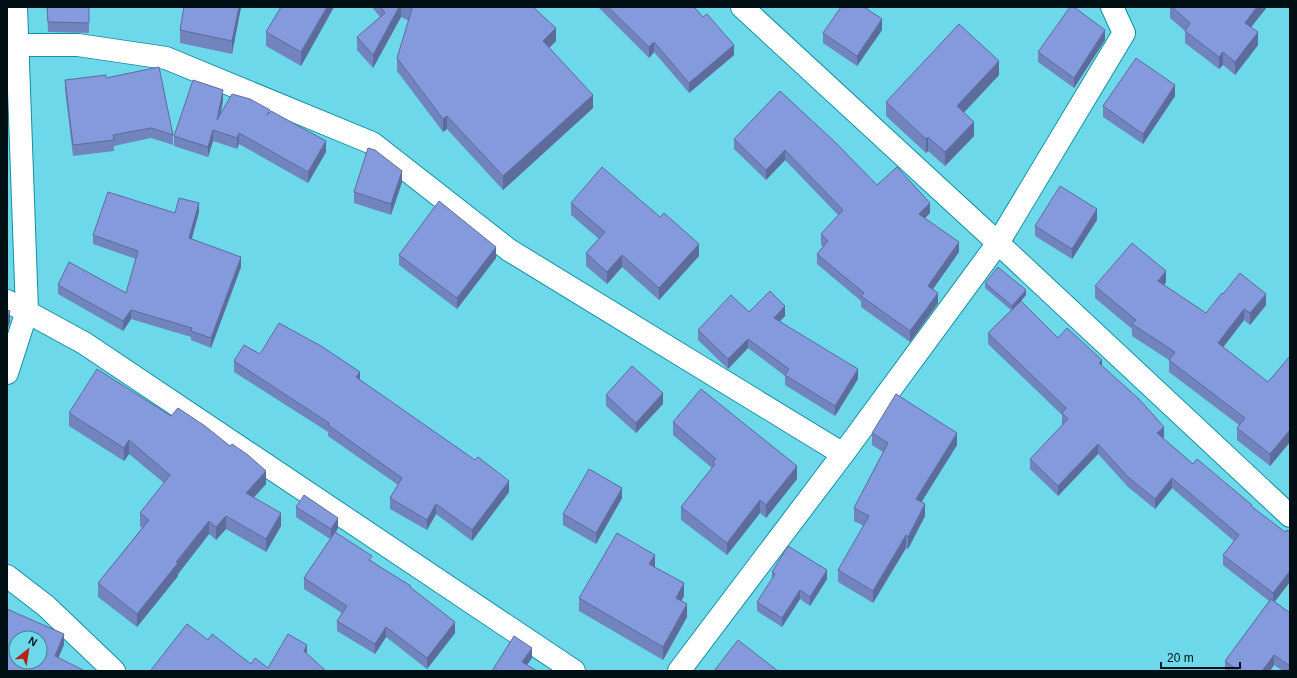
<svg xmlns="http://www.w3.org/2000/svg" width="1297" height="678" font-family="Arial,sans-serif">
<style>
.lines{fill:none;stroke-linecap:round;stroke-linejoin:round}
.minor-casing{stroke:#0f90a1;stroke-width:24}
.minor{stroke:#fff;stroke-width:22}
.wall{fill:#7284be}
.shaded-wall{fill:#5d6c9b}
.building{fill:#859add;stroke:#5d6c9b;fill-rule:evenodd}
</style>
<rect width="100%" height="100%" fill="#6ed8eb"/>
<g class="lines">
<defs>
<g id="minor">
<polyline points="742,7 998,243 1290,516"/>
<polyline points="16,45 78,45 166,58 372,143 509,250 843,454"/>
<polyline points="7,301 84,343 574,671"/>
<polyline points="7,373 27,311 16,7"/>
<polyline points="7,576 46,606 114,671"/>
<polyline points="679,671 843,454 998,243 1124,33 1112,7"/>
</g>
</defs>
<use href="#minor" class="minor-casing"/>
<use href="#minor" class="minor"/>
</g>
<g class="wall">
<polygon points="47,7 89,7 89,33 48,32"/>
<polygon points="184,7 241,7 232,54 180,43 180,30"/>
<polygon points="281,7 334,7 301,66 266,46 266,32"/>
<polygon points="372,7 533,7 556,41 549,48 593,108 503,190 447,129 443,132 397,71 397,58 409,21 401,17 373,68 357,50 357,37 380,17"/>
<polygon points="598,7 694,7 734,55 689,93 654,52 649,58"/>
<polygon points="1170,7 1267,7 1251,27 1258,45 1235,75 1223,65 1219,69 1185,43 1185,31 1170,18"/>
<polygon points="882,30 857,66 823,43 823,33"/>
<polygon points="1105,40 1074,88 1038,62 1038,52"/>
<polygon points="999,75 964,112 974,136 945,166 928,151 926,153 886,116 886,102"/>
<polygon points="106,78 173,135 173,145 151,138 114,146 114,151 73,156 65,90 65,80"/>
<polygon points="780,91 877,185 930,213 925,218 959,252 933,289 938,303 910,342 861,307 861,301 817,264 817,254 823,247 821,245 821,234 839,216 785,160 766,180 734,149 734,139"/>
<polygon points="1175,96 1143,144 1103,117 1103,106"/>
<polygon points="223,101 220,115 270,113 326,152 308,183 239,144 237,149 213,141 208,157 174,146 174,136"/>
<polygon points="402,182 391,215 354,203 354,192"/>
<polygon points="571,203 699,256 659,300 622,267 607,284 586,266 586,253 599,239 571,215"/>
<polygon points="199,212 192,239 241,267 211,348 191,340 191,337 131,319 123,331 58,294 58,285 126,293 136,259 93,244 93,235 175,213"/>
<polygon points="1097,220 1072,259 1035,236 1035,226"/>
<polygon points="399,255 496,258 457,309 399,265"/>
<polygon points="1166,282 1164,285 1206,313 1223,294 1266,305 1250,325 1244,320 1223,347 1268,382 1290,356 1290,442 1270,466 1237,440 1237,428 1239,425 1169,372 1169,360 1132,336 1132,329 1095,298 1095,286"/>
<polygon points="985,283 1026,295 1021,301 1058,338 1102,366 1164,437 1163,438 1193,464 1285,532 1274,601 1290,613 1290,671 1283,671 1274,665 1270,671 1225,671 1225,661 1269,601 1223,565 1223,555 1234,541 1172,488 1155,509 1128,487 1098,454 1058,496 1030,469 1030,459 1063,425 1062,424 1062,415 988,344 988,333 1011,310 985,288"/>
<polygon points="749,312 785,316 780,321 858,379 835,416 785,385 785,376 748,348 728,369 698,340 698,330"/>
<polygon points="260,354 360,380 509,492 472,541 436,514 427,530 390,509 390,498 398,485 328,436 328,432 234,372 234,361"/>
<polygon points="606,395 663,404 636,433 606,406"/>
<polygon points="69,413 266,484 254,497 281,526 266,552 226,529 216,540 209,534 178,574 178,576 137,627 98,597 98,583 142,528 140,526 140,513 164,483 129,454 124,461 69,426"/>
<polygon points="673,422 797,479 766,518 760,513 727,555 681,520 681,507 712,468 673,435"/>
<polygon points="872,433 957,445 921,502 925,516 908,549 906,548 873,603 838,582 838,570 864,526 854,521 854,508 883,452 872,445"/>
<polygon points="622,498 596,544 563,525 563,514"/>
<polygon points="296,507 338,528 336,532 372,561 411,588 455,633 427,669 386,637 375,654 337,631 337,621 342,613 304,589 304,578 330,539 296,517"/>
<polygon points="655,567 684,596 681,601 687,617 663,660 579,611 579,598"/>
<polygon points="772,572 827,579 810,606 800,599 782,627 757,611 757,602 772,579"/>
</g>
<g class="shaded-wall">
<polygon points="239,7 241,7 232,54 232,41"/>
<polygon points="327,7 334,7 301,66 301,52"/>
<polygon points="399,7 401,7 401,17 373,68 373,55"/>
<polygon points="1257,7 1267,7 1245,35 1245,23"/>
<polygon points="882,19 882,30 857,66 857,56"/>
<polygon points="556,28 556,41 543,54 543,41"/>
<polygon points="1105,30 1105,40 1074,88 1074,78"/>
<polygon points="1258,32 1258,45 1235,75 1235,62"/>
<polygon points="654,42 654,52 649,58 649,47"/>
<polygon points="734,45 734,55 689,93 689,83"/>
<polygon points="1223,52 1223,65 1219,69 1219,57"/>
<polygon points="999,61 999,75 957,120 957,106"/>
<polygon points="1175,85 1175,96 1143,144 1143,134"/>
<polygon points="223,90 223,101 217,131 217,120"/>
<polygon points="593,95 593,108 503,190 503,176"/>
<polygon points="447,116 447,129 443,132 443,119"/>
<polygon points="974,122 974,136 945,166 945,152"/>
<polygon points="213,130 213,141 208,157 208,147"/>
<polygon points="239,133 239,144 237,149 237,138"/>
<polygon points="928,137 928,151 926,153 926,139"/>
<polygon points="326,141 326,152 308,183 308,172"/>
<polygon points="785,150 785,160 766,180 766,170"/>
<polygon points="402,171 402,182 391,215 391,204"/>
<polygon points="199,203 199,212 189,247 189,238"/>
<polygon points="930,203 930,213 919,224 919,214"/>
<polygon points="1097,209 1097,220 1072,259 1072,249"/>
<polygon points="959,242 959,252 928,296 928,286"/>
<polygon points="699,244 699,256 659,300 659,288"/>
<polygon points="496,247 496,258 457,309 457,298"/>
<polygon points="622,255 622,267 607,284 607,272"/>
<polygon points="241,257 241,267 211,348 211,338"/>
<polygon points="1166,271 1166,282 1158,293 1158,281"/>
<polygon points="1026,290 1026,295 1012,311 1012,306"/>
<polygon points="938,293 938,303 910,342 910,331"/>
<polygon points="1266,294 1266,305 1250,325 1250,313"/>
<polygon points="785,306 785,316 774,327 774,318"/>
<polygon points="1244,309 1244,320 1218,354 1218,343"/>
<polygon points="131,310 131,319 123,331 123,321"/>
<polygon points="10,311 10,322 7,331 7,320"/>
<polygon points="748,339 748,348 728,369 728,359"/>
<polygon points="1102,360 1102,370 1099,363"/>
<polygon points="858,369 858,379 835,416 835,406"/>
<polygon points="360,372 360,382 356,377"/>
<polygon points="663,393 663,404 636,433 636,423"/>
<polygon points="1164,427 1164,437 1157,444 1157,433"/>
<polygon points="1290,430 1290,442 1270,466 1270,454"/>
<polygon points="957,433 957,445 916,511 916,499"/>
<polygon points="129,440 129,454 124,461 124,448"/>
<polygon points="1098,444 1098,454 1058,496 1058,486"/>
<polygon points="797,466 797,479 766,518 766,505"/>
<polygon points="266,471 266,484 246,506 246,493"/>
<polygon points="1172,478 1172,488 1155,509 1155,499"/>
<polygon points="509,481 509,492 472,541 472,530"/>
<polygon points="622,488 622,498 596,544 596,533"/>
<polygon points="760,500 760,513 727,555 727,543"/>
<polygon points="436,504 436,514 427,530 427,520"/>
<polygon points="925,504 925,516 908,549 908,537"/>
<polygon points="281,513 281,526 266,552 266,539"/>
<polygon points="226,516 226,529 216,540 216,527"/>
<polygon points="338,518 338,528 331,540 331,529"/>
<polygon points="209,521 209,534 178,574 178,576 137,627 137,614"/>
<polygon points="906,535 906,548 873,603 873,591"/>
<polygon points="655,555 655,568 649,564"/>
<polygon points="827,570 827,579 810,606 810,597"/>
<polygon points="1290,571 1290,582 1273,604 1273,593"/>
<polygon points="684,583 684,596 676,611 676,598"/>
<polygon points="800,590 800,599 782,627 782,618"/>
<polygon points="687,604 687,617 663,660 663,647"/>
<polygon points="455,622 455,633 427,669 427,658"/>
<polygon points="386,627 386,637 375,654 375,644"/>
<polygon points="64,634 64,645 55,666 55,656"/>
<polygon points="307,645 307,658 304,651"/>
<polygon points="532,648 532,658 523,671 522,662"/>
<polygon points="1274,655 1274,665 1270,671 1262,671"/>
</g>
<g class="building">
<polygon points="47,7 89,7 89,23 48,22"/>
<polygon points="184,7 239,7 232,41 180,30"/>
<polygon points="281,7 327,7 301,52 266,32"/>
<polygon points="381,7 399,7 373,55 357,37 385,13"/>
<polygon points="408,7 533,7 556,28 543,41 593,95 503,176 447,116 443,119 397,58 412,9"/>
<polygon points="608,7 694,7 703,17 707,14 734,45 689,83 654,42 649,47"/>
<polygon points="841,7 864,7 882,19 857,56 823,33"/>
<polygon points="1070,7 1074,7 1105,30 1074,78 1038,52"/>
<polygon points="1172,7 1257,7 1245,23 1258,32 1235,62 1223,52 1219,57 1185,31 1190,23"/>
<polygon points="959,24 999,61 957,106 974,122 945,152 928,137 926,139 886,102"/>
<polygon points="1136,58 1175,85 1143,134 1103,106"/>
<polygon points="159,67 173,135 151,128 113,135 114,140 73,145 65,80 106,75 106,78"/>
<polygon points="193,80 223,90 217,120 232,94 250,99 270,110 267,115 271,111 326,141 308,172 239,133 237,138 213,130 208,147 174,136"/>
<polygon points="780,91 836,143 877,185 897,167 930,203 919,214 959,242 928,286 938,293 910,331 861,296 864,293 817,254 828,241 821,234 843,210 785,150 766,170 734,139"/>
<polygon points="368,148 375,150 402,171 391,204 354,192"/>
<polygon points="602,167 660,217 664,213 699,244 659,288 622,255 607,272 586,253 605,232 571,203"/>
<polygon points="1060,186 1097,209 1072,249 1035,226"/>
<polygon points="108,192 175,213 179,198 199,203 189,238 241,257 211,338 191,331 192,328 131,310 123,321 58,285 69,262 126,293 138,251 93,235"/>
<polygon points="439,201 496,247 457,298 399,255"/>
<polygon points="1132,243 1166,271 1158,281 1206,313 1222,293 1223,294 1240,273 1266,294 1250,313 1244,309 1218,343 1268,382 1290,356 1290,430 1270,454 1237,428 1245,418 1169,360 1175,352 1132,324 1136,320 1095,286"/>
<polygon points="998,267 1026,290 1012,306 985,283"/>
<polygon points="770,291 785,306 774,318 858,369 835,406 785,375 789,369 748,339 728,359 698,330 731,295 749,312"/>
<polygon points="1021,301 1058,338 1067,328 1102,360 1099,363 1140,400 1164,427 1157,433 1193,464 1197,459 1252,505 1251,506 1285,532 1287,530 1290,532 1290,571 1273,593 1223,555 1239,535 1172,478 1155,499 1128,477 1098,444 1058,486 1030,459 1068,419 1062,413 1066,408 988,333"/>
<polygon points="7,310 10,311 7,320"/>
<polygon points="279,323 321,346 360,372 356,377 475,460 478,457 509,481 472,530 436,504 427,520 390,498 402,478 328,425 329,423 234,361 244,345 260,354"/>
<polygon points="632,366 663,393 636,423 606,395"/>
<polygon points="97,369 171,416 178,408 205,426 230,446 232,444 248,455 266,471 246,493 281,513 266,539 226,516 216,527 209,521 176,562 178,563 137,614 98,583 149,520 140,513 170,475 129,440 124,448 69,413"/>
<polygon points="701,389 797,466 766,505 760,500 727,543 681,507 715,464 713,462 716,459 673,422"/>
<polygon points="896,394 957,433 916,499 925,504 908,537 906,535 873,591 838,570 869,516 854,508 888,443 872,433"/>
<polygon points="589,469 622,488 596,533 563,514"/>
<polygon points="304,495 338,518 331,529 296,507"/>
<polygon points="335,532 372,556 369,560 411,586 410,587 455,622 427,658 386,627 375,644 337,621 347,606 304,578"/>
<polygon points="617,533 655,555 649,564 684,583 676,598 687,604 663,647 579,598"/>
<polygon points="788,546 827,570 810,597 800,590 782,618 757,602 775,574 772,572"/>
<polygon points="1271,599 1290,613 1290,666 1274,655 1262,671 1239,671 1225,661"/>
<path d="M7,609l57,25 -9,22 30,15h-78zM16,638h24v24h-24z"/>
<polygon points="187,624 208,640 212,634 251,664 255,658 268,668 288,634 307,645 304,651 326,671 152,671 151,670"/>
<polygon points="514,636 532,648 522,662 537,671 492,671"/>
<polygon points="738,640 778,671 714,671"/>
</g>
<rect width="1297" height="678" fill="none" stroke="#000f13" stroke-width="16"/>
<g transform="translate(28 650) rotate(30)"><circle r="19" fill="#6ed8eb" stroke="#428895"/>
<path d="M0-3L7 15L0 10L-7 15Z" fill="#b32416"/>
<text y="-6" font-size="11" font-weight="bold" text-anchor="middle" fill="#000f13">N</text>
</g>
<path d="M1161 662v6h79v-6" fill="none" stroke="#000f13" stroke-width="2"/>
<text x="1167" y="662" font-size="12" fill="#000f13" stroke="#6ed8eb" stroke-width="3" paint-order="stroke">20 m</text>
</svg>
